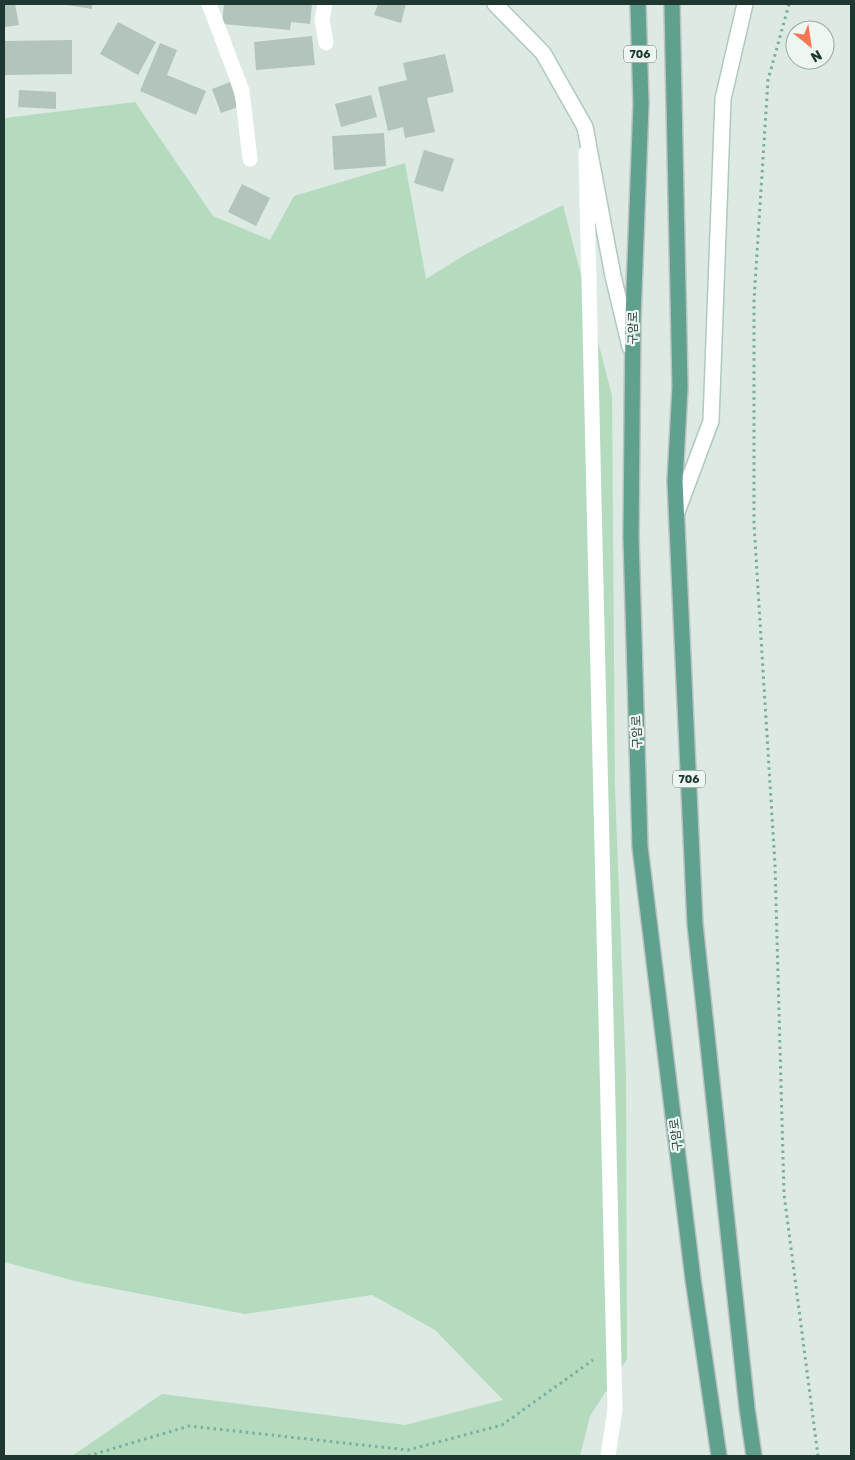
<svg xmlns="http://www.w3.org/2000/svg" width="855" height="1460" font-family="Rubik,'Noto Sans KR',sans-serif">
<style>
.green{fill:#b5dbbf}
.building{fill:#b2c4bc}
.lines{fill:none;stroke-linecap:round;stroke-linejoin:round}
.secondary-casing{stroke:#b0c9c0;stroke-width:18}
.primary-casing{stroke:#bcc3c1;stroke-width:18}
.path{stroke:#7cae9e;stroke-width:3;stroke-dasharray:2.5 4;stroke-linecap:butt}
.service{stroke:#fff;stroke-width:15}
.minor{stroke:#fff;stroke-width:15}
.secondary{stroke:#fff;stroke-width:15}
.primary{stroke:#60a08f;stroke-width:15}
.labels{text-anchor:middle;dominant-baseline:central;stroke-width:4.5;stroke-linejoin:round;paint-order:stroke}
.shield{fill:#edf6f1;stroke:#5c716b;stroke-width:1}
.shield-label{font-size:11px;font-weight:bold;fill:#1e3831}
.street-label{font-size:12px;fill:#1e3831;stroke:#edf6f1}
</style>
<rect width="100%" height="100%" fill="#dde9e3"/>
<polygon class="green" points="135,102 213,216 270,240 294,196 405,163 426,279 466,254 563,205 612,396 615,788 626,1072 627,1359 590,1416 580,1456 72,1456 162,1394 405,1425 503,1400 435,1330 372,1295 245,1314 79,1282 4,1262 4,116 5,118"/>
<g class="building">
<polygon points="4,4 15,4 19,25 4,27"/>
<polygon points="61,4 92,4 92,9"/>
<polygon points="224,4 312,4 310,24 291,22 290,30 222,24"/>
<polygon points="378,4 406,4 401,23 374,15"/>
<polygon points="118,22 156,42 138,75 100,54"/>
<polygon points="312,36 315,65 256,70 254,42"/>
<polygon points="72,40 72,74 5,75 4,41"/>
<polygon points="160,43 177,50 167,75 206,91 196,115 140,91"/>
<polygon points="445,54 454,92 427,98 435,132 405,138 403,127 388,131 378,87 407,80 403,63"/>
<polygon points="230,82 238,107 221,113 212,89"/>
<polygon points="19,90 56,92 56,109 18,107"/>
<polygon points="371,95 377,117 341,127 335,104"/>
<polygon points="384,133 386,166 334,170 332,136"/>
<polygon points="424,150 454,159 443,192 414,183"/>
<polygon points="242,184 270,198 256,226 228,212"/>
</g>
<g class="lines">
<defs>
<g id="secondary">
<polyline points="495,4 543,53 585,127 613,276 630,347"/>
<polyline points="677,512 711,421 723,99 745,4"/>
</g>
<g id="primary">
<polyline points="638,4 641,104 633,318 631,537 640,847 693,1279 719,1456"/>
<polyline points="672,4 680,387 675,481 695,924 747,1408 754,1456"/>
</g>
</defs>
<use href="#secondary" class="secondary-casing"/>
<use href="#primary" class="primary-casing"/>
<g class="path">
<polyline points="789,4 768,80 754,300 754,524 775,865 784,1194 818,1456"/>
<polyline points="88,1456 189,1426 408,1450 502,1425 593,1360"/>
</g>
<g class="service">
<polyline points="209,4 242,91 250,159"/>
<polyline points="586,153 615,1409 608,1456"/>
</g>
<polyline class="minor" points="325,4 322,19 326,43"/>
<use href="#secondary" class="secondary"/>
<use href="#primary" class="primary"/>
</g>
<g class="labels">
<g class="shield">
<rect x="624" y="45.5" width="32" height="17" rx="4"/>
<rect x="673" y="770.5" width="32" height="17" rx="4"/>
</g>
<g class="shield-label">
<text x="640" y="54">706</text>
<text x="689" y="779">706</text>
</g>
<g class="street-label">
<text transform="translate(633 328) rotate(-89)">구암로</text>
<text transform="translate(637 732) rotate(-92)">구암로</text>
<text transform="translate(676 1135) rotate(-97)">구암로</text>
</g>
</g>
<rect width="855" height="1460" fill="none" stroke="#1e3831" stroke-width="10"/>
<g transform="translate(810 45) rotate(150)"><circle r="24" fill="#edf6f1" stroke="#9aaaa4"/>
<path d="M0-4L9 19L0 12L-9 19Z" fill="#f47650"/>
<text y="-8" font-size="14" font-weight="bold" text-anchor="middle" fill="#1e3831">N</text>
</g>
</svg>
